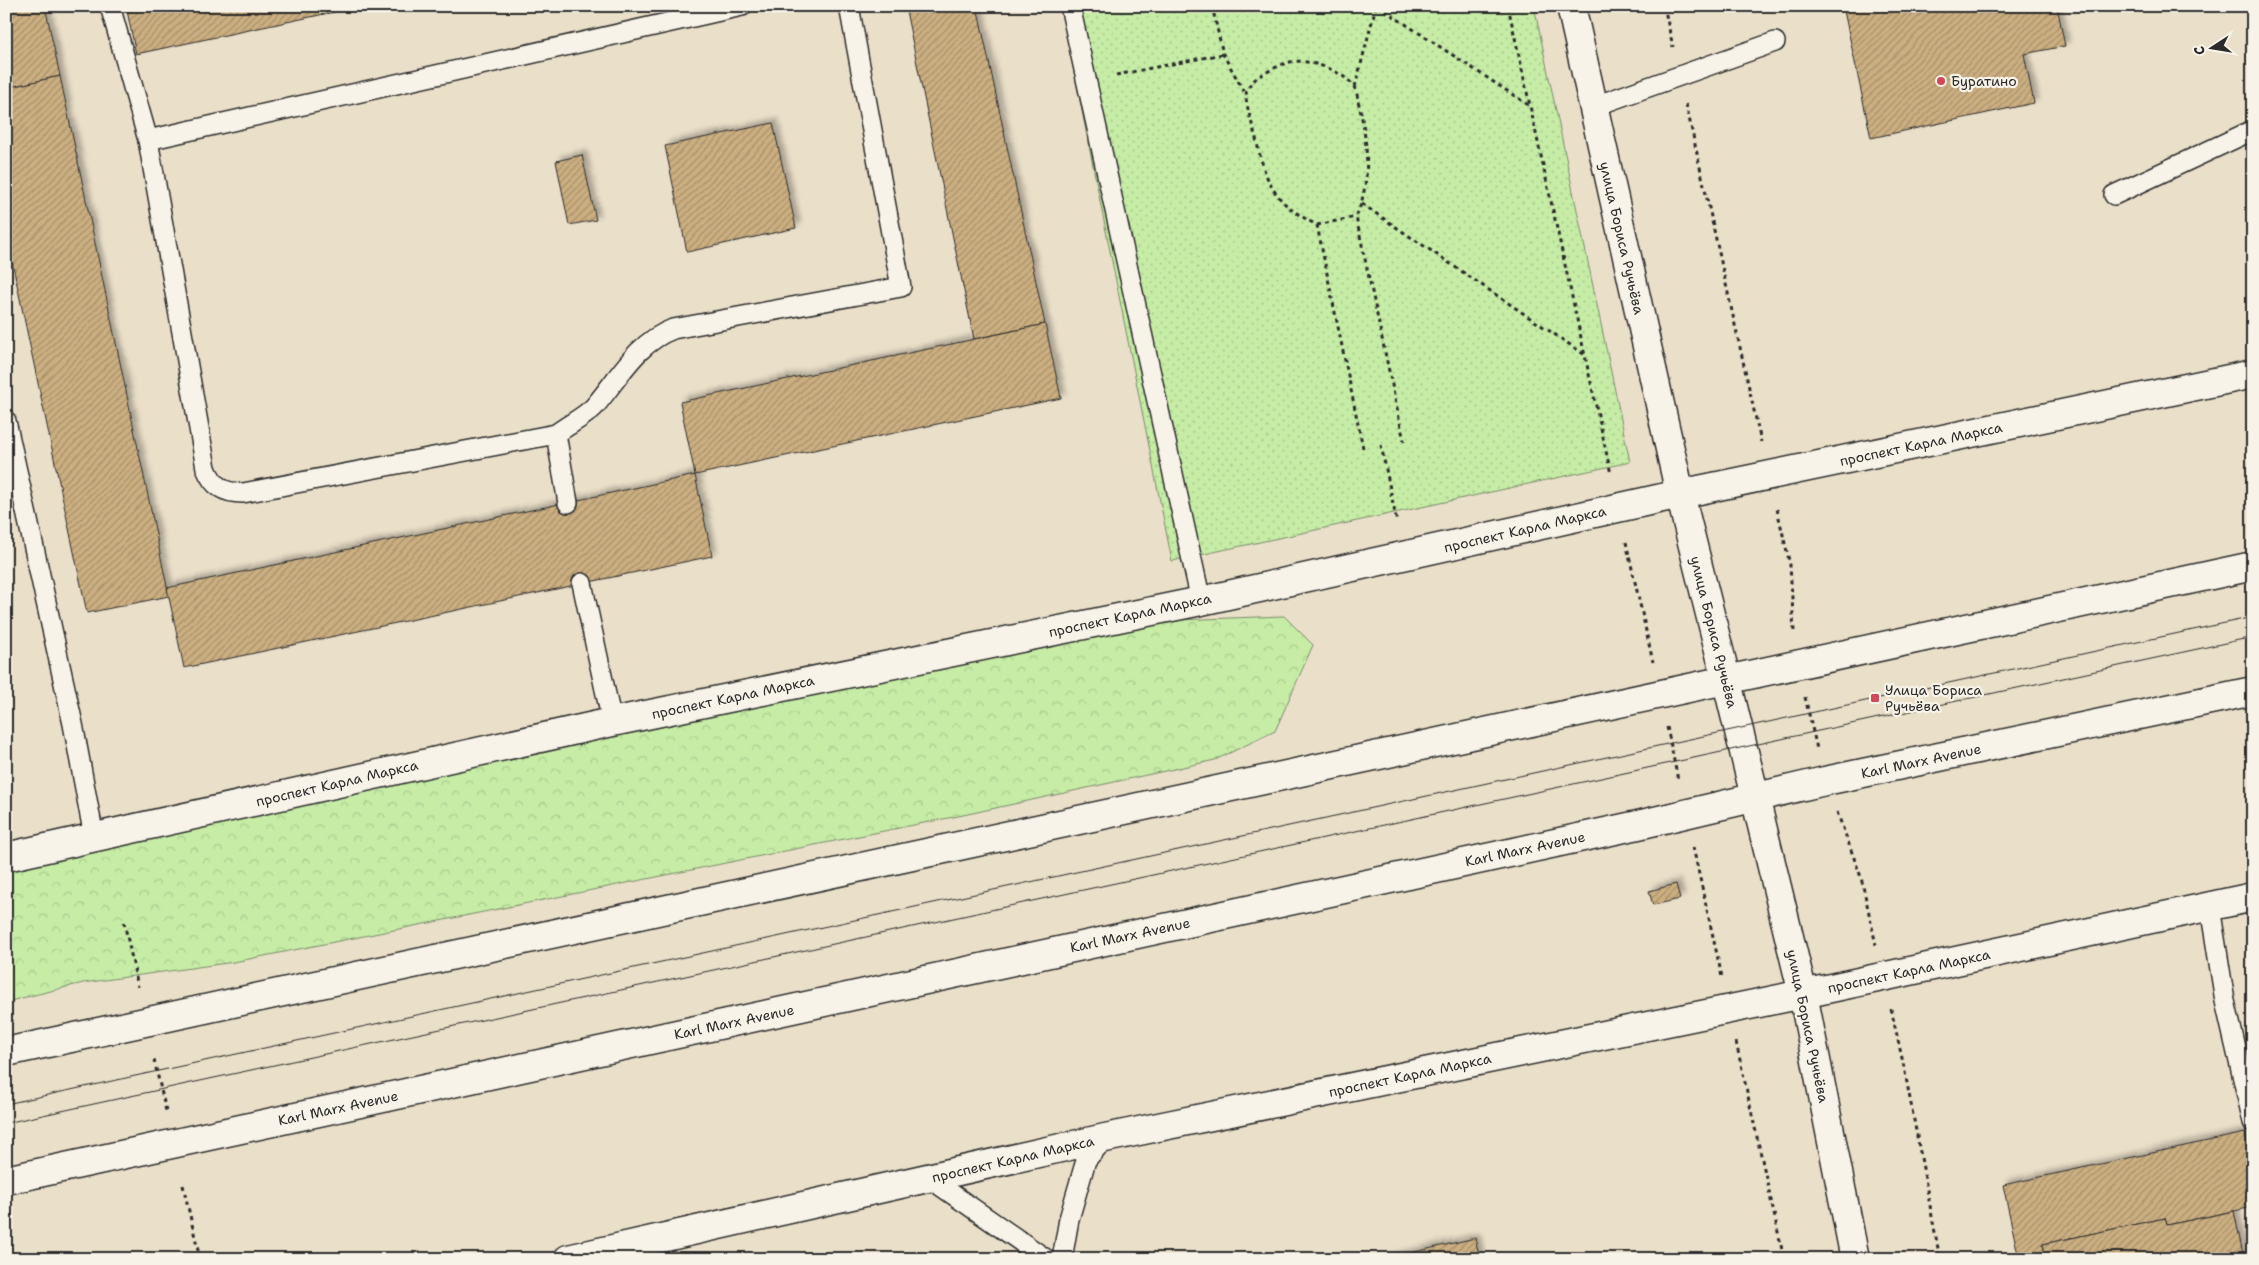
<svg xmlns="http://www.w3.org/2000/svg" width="2259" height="1265" font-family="'Shantell Sans',sans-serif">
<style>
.forest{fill:url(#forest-crowns);stroke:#788c68}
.park{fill:url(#park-dots);stroke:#788c68}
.building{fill:url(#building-hatch);stroke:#2b2b2b;filter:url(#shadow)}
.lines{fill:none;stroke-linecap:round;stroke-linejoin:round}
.service-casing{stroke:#2b2b2b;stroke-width:22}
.minor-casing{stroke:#2b2b2b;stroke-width:31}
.tertiary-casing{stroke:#2b2b2b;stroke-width:31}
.secondary-casing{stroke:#2b2b2b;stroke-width:31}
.path{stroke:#2b2b2b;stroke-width:3;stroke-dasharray:4 4;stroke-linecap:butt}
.service{stroke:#f7f3e8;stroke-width:19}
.minor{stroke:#f7f3e8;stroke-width:28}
.tertiary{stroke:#f7f3e8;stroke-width:28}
.secondary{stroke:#f7f3e8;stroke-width:28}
.tram{stroke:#2b2b2b;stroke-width:1}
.poi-dot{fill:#d1495b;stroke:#f7f3e8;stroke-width:2}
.labels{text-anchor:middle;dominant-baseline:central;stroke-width:4.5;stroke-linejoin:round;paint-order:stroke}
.poi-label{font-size:14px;fill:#2b2b2b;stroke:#f7f3e8;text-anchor:start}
.street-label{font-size:14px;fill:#2b2b2b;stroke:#f7f3e8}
</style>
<defs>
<pattern id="forest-crowns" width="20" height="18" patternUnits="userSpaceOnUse" patternTransform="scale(1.25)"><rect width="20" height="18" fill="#c6eca6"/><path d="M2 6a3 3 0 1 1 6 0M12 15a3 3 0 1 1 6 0" fill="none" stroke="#aacb8f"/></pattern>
<pattern id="park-dots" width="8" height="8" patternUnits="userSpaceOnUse" patternTransform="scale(1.25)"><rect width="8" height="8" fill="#c6eca6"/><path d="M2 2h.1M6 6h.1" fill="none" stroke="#aacb8f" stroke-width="1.8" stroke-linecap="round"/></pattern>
<pattern id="building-hatch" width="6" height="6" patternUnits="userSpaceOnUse" patternTransform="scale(1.25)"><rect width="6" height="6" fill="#ccaf81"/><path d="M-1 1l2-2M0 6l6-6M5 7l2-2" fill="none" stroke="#a68f6a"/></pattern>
<filter id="shadow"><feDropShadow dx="4.5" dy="-4.5" stdDeviation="2.5" flood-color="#0004"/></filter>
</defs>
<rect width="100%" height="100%" fill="#eadfc9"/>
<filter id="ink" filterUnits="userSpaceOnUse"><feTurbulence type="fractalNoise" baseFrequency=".02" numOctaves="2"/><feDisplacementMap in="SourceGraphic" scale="10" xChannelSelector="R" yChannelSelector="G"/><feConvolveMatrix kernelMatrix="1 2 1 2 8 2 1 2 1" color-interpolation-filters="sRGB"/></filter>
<g filter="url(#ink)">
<polygon class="forest" points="1284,616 1313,645 1275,731 1215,760 968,814 444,920 234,962 83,983 6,1002 6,870 375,786 1178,620"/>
<polygon class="park" points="1061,6 1534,6 1630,462 1172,561"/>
<g class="building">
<polygon points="6,6 45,6 60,76 6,88"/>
<polygon points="126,6 362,6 136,54"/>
<polygon points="905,6 977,6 1045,324 974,339"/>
<polygon points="1843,6 2057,6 2065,46 2024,54 2034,103 1871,138"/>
<polygon points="60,76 169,596 87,613 6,233 6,88"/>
<polygon points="773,123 796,228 687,252 665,146"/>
<polygon points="582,155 596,220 569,225 556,161"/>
<polygon points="1045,324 1061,398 695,475 680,402"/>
<polygon points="695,475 712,556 184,668 167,588"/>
<polygon points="1676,884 1680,899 1653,905 1649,891"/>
<polygon points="2245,1133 2253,1168 2253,1207 2167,1225 2165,1218 2043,1244 2046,1259 2019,1259 2003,1185"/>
<polygon points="2234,1211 2244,1259 2046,1259 2043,1244 2165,1218 2167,1225"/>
<polygon points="1475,1238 1480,1259 1385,1259"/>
</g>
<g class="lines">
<defs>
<g id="service">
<path d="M110,6l38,134 58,328c7,18 17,25 37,25l313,-59c12,-9 28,-17 38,-27 25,-29 42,-64 79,-78l228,-42 -52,-281"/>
<polyline points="1070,6 1201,601"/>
<polyline points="1592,107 1775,42"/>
<polyline points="148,140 742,6"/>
<polyline points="2114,195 2253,130"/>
<polyline points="6,421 73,724 94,837"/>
<polyline points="556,434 568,503"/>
<polyline points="582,583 612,722"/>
<polyline points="2210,907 2225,1001 2253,1122"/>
<polyline points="929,1178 1046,1259"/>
<polyline points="1062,1259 1069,1219 1086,1160 1105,1138"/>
</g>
<g id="minor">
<polyline points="6,857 612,722 1201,601 1680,494 2253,374"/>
<polyline points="568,1259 1105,1138 1803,994 2253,897"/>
</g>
<g id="tertiary">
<polyline points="1571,6 1680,494 1726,678"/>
<polyline points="1755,797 1803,994 1855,1259"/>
</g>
<g id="secondary">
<polyline points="1726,678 1755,797"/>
<polyline points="6,1052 2253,566"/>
<polyline points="6,1180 1638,825 1825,781 2253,691"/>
</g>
</defs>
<use href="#service" class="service-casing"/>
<use href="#minor" class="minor-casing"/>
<use href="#tertiary" class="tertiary-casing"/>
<use href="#secondary" class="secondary-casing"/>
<g class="path">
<polyline points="1212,6 1223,54 1246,95"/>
<polyline points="1378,6 1530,106"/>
<polyline points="1508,6 1611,474"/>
<polyline points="1664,6 1673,47"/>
<polyline points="1116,75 1223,54"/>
<polyline points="1355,87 1376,6"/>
<polyline points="1686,104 1761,442"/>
<polyline points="1362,204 1585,355"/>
<polyline points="1317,225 1356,217"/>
<polyline points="1381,445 1397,523"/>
<path d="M1363,448l-46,-223c-41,-21 -50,-38 -60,-82 -2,-10 -12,-40 -11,-48 1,-11 11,-18 19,-22 7,-4 17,-9 25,-11 18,-4 54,9 64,25 4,6 4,16 6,22 8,36 11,74 -4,108l48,224"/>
<polyline points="1777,509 1790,565 1794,631"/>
<polyline points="1626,542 1653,662"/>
<polyline points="1805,697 1817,749"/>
<polyline points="1667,727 1678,780"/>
<polyline points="1837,812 1861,877 1876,945"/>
<polyline points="1693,847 1722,977"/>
<polyline points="124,922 138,987"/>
<polyline points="1891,1009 1904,1067 1940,1259"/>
<polyline points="1736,1042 1784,1259"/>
<polyline points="154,1060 166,1111"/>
<polyline points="183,1185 200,1259"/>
</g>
<use href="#service" class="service"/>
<use href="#minor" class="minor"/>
<use href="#tertiary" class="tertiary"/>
<use href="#secondary" class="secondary"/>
<g class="tram">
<polyline points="6,1104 2253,617"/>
<polyline points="6,1123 2253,637"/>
</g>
</g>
</g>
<g class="poi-dot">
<circle cx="1941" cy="81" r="5"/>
<rect x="1870" y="693" width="10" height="10" rx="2.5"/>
</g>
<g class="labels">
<g class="poi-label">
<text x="1951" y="81">Буратино</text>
<text x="1885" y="690">Улица Бориса<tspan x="1885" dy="16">Ручьёва</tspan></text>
</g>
<g class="street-label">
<text transform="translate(1622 238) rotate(77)">улица Бориса Ручьёва</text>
<text transform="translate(1921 444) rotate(-12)">проспект Карла Маркса</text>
<text transform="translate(1525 529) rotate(-13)">проспект Карла Маркса</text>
<text transform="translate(1130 615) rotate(-12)">проспект Карла Маркса</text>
<text transform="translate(1714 632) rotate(76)">улица Бориса Ручьёва</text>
<text transform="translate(733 697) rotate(-12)">проспект Карла Маркса</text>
<text transform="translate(1921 761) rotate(-12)">Karl Marx Avenue</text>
<text transform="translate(337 783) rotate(-13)">проспект Карла Маркса</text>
<text transform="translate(1525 849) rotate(-12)">Karl Marx Avenue</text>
<text transform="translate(1130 935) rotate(-12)">Karl Marx Avenue</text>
<text transform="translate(1909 971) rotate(-12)">проспект Карла Маркса</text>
<text transform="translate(734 1022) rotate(-12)">Karl Marx Avenue</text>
<text transform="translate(1808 1026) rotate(78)">улица Бориса Ручьёва</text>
<text transform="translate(1410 1075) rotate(-12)">проспект Карла Маркса</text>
<text transform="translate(338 1108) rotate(-12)">Karl Marx Avenue</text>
<text transform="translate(1013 1159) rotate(-13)">проспект Карла Маркса</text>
</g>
</g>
<rect width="2259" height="1265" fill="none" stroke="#f7f3e8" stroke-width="25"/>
<rect x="12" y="12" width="2234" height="1240" fill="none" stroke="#2b2b2b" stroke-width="2" filter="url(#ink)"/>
<g transform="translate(2212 48) rotate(258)" stroke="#f7f3e8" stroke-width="4" paint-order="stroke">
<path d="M0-4L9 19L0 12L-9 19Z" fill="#2b2b2b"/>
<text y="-8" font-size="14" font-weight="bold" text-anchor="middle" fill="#2b2b2b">С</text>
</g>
</svg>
